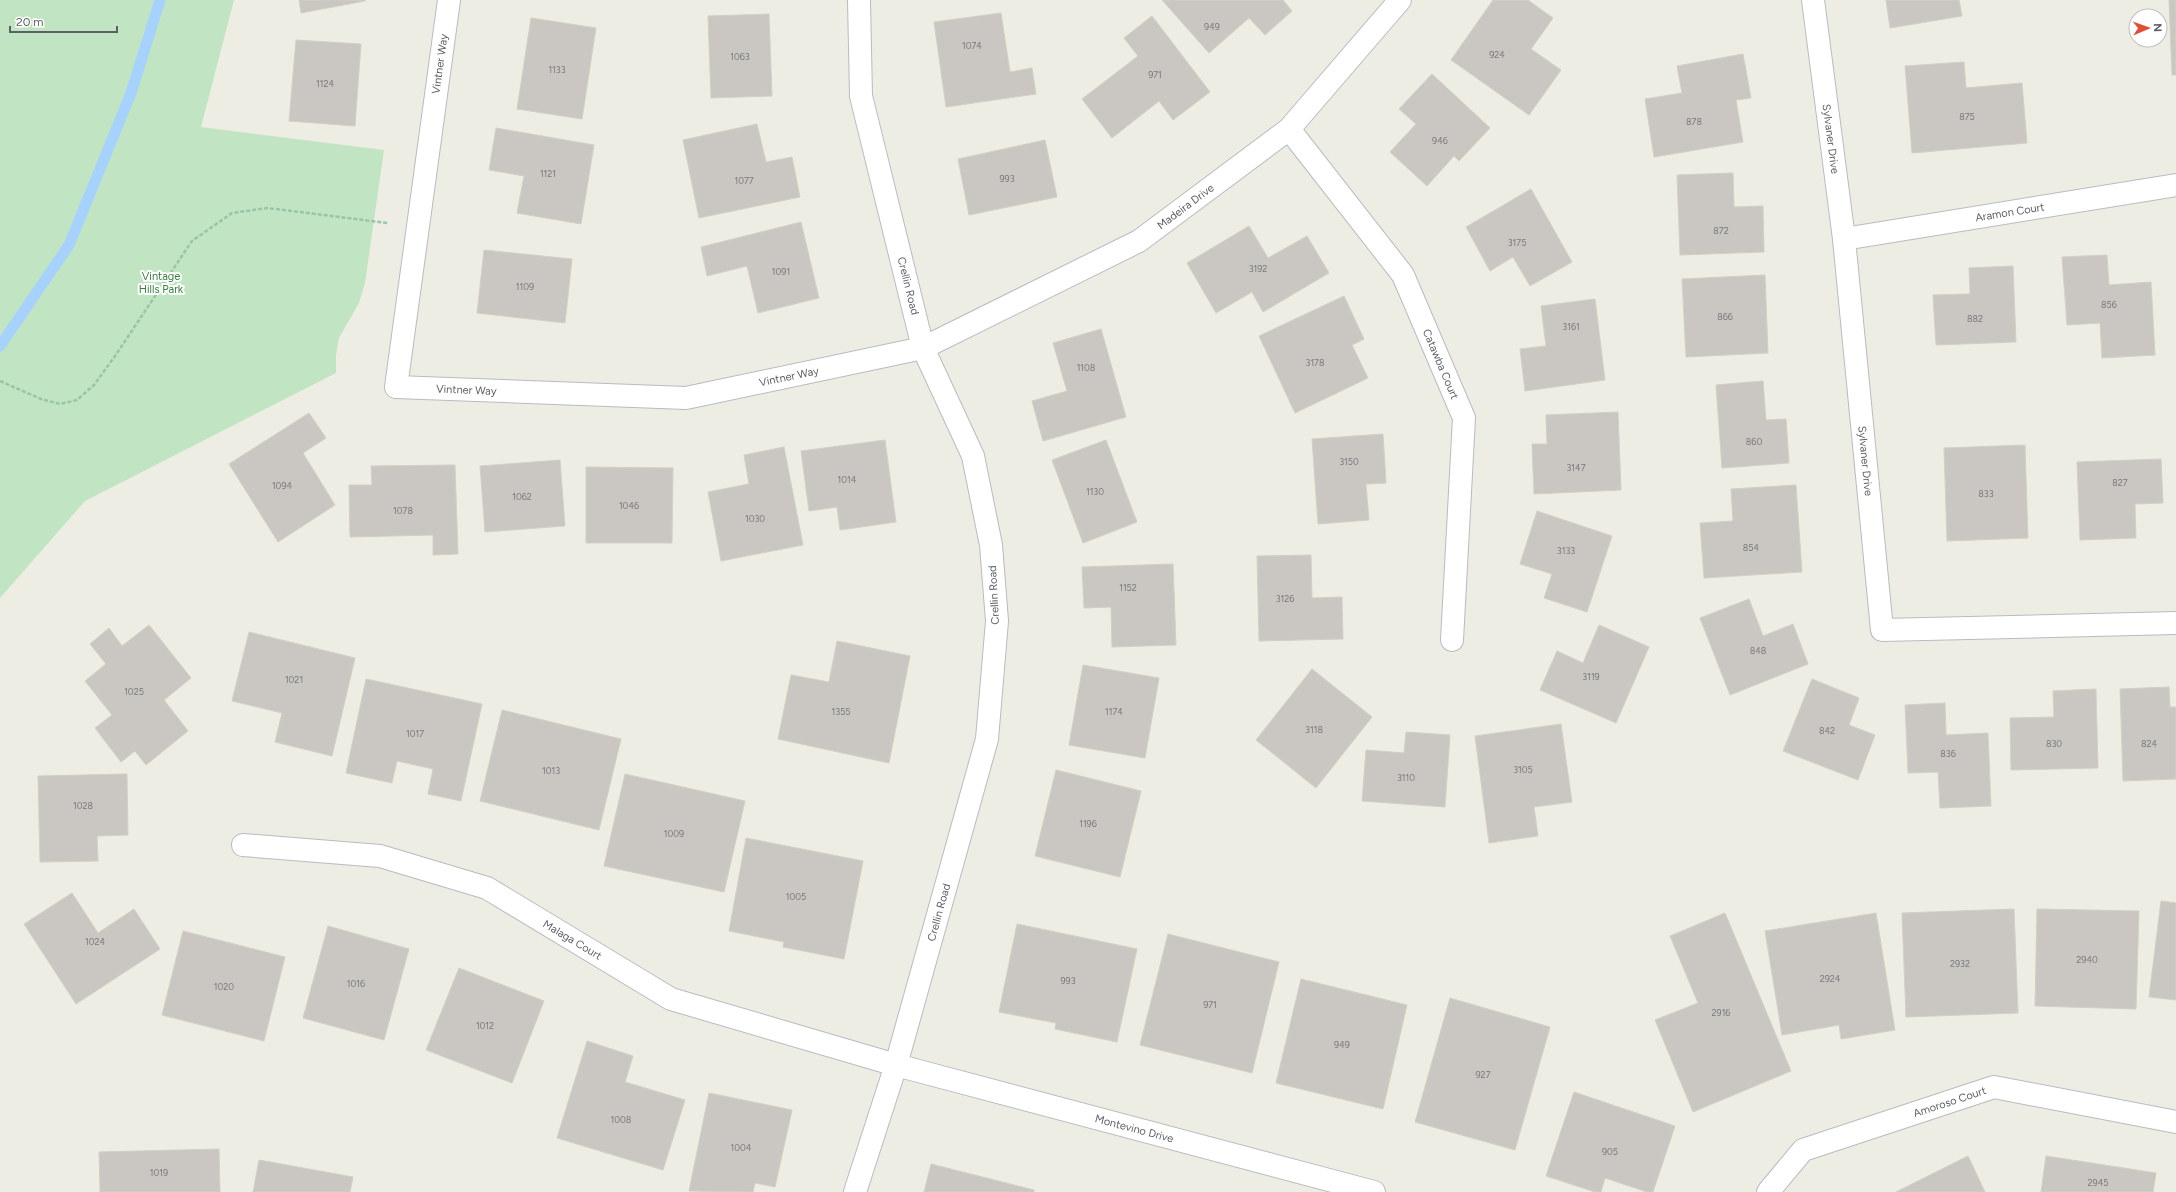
<svg xmlns="http://www.w3.org/2000/svg" width="2176" height="1192" font-family="Figtree,sans-serif">
<style>
.park{fill:#c1e5c3}
.lines{fill:none;stroke-linecap:round;stroke-linejoin:round}
.stream{stroke:#a6d2fd;stroke-width:11}
.building{fill:#cac7c2;stroke:#d3cfc3}
.street-casing{stroke:#b9bbc0;stroke-width:24}
.path{stroke:#99c4a8;stroke-width:2.5;stroke-dasharray:4 2;stroke-linecap:butt}
.street{stroke:#fff;stroke-width:22}
.labels{text-anchor:middle;dominant-baseline:central;stroke-width:4;stroke-linejoin:round;paint-order:stroke}
.number-label{font-size:9px;fill:#78797c}
.street-label{font-size:11px;fill:#5c5f65;stroke:#fff}
.park-label{font-size:11px;fill:#36823e;stroke:#fff}
</style>
<rect width="100%" height="100%" fill="#eeede4"/>
<polygon class="park" points="0,0 234,0 201,127 384,150 365,283 359,303 339,338 336,355 336,373 85,501 0,598"/>
<g class="lines">
<polyline class="stream" points="0,346 69,245 131,93 160,0"/>
</g>
<g class="building">
<polygon points="299,0 365,0 365,1 301,13"/>
<polygon points="1162,0 1283,0 1292,11 1265,35 1249,18 1209,53"/>
<polygon points="1493,0 1528,0 1553,18 1531,49 1561,70 1529,115 1451,60"/>
<polygon points="1886,0 1959,0 1962,16 1890,28"/>
<polygon points="2169,0 2176,0 2176,75 2172,75"/>
<polygon points="1001,13 1010,72 1032,68 1036,94 946,107 934,22"/>
<polygon points="769,14 772,96 711,98 708,16"/>
<polygon points="1152,16 1210,92 1173,120 1159,101 1112,138 1082,99 1138,56 1124,38"/>
<polygon points="531,18 596,28 582,119 517,109"/>
<polygon points="296,40 361,44 355,126 289,121"/>
<polygon points="1743,54 1751,98 1736,100 1743,142 1654,157 1645,99 1682,93 1677,66"/>
<polygon points="1964,62 1966,88 2022,83 2027,143 1912,153 1905,66"/>
<polygon points="1432,74 1490,128 1459,161 1454,156 1427,186 1390,152 1416,124 1399,109"/>
<polygon points="757,124 766,162 792,157 800,197 699,218 683,140"/>
<polygon points="496,128 594,145 581,224 517,213 524,176 489,170"/>
<polygon points="1045,140 1057,197 969,215 958,159"/>
<polygon points="1733,173 1734,207 1763,206 1764,252 1680,255 1677,175"/>
<polygon points="1531,189 1572,262 1530,286 1513,257 1490,271 1466,227"/>
<polygon points="801,222 819,298 758,313 747,266 707,276 701,247"/>
<polygon points="1249,226 1268,258 1307,236 1329,273 1263,312 1252,292 1216,313 1187,263"/>
<polygon points="484,250 572,259 565,323 477,313"/>
<polygon points="2107,255 2109,285 2151,282 2155,355 2102,358 2100,323 2067,325 2062,257"/>
<polygon points="2013,266 2016,342 1936,345 1933,295 1970,294 1969,268"/>
<polygon points="1765,275 1768,353 1686,357 1682,279"/>
<polygon points="1344,296 1364,339 1352,345 1368,378 1295,413 1259,336"/>
<polygon points="1595,299 1605,380 1525,391 1520,349 1546,346 1541,306"/>
<polygon points="1101,329 1126,417 1043,441 1032,401 1067,391 1053,343"/>
<polygon points="1763,381 1766,420 1786,419 1789,463 1722,468 1716,385"/>
<polygon points="1618,412 1621,490 1534,494 1532,444 1547,444 1546,415"/>
<polygon points="309,413 326,438 303,453 335,505 278,542 229,464"/>
<polygon points="1383,434 1386,483 1366,484 1369,520 1318,524 1312,439"/>
<polygon points="885,440 896,522 840,530 837,507 809,511 801,451"/>
<polygon points="1106,440 1137,522 1083,543 1052,460"/>
<polygon points="2025,445 2028,538 1947,541 1944,448"/>
<polygon points="784,447 803,545 721,561 708,492 749,484 744,455"/>
<polygon points="2161,459 2163,503 2135,504 2136,538 2080,540 2077,462"/>
<polygon points="560,460 565,526 485,532 480,466"/>
<polygon points="455,465 458,554 433,555 433,535 350,537 349,485 372,485 371,466"/>
<polygon points="586,467 673,468 672,543 586,543"/>
<polygon points="1796,485 1802,572 1704,578 1700,523 1733,521 1731,489"/>
<polygon points="1537,511 1612,536 1587,612 1544,598 1552,574 1520,564"/>
<polygon points="1311,555 1312,598 1342,597 1343,639 1259,641 1257,556"/>
<polygon points="1173,564 1176,645 1112,647 1111,607 1084,608 1082,567"/>
<polygon points="1749,599 1763,636 1793,624 1808,664 1730,695 1700,618"/>
<polygon points="149,625 191,678 164,700 188,731 146,765 135,751 121,762 95,728 112,715 85,681 106,664 90,644 109,628 122,646"/>
<polygon points="1599,625 1649,647 1616,723 1540,690 1557,651 1583,663"/>
<polygon points="249,632 355,658 332,756 275,742 282,713 232,701"/>
<polygon points="837,641 910,656 889,763 778,739 791,675 829,682"/>
<polygon points="1083,665 1159,678 1145,758 1069,745"/>
<polygon points="1312,669 1372,717 1316,788 1256,740"/>
<polygon points="366,679 482,704 461,801 428,794 433,769 397,761 392,783 346,773"/>
<polygon points="1812,679 1859,698 1849,725 1875,735 1858,780 1783,751"/>
<polygon points="2169,687 2170,707 2176,707 2176,779 2123,781 2120,689"/>
<polygon points="2096,689 2098,768 2011,770 2010,718 2054,717 2053,691"/>
<polygon points="1945,703 1946,735 1988,733 1991,806 1940,808 1938,772 1908,773 1905,705"/>
<polygon points="502,710 621,739 599,830 480,801"/>
<polygon points="1561,724 1572,802 1534,807 1538,836 1489,843 1475,736"/>
<polygon points="1406,732 1450,735 1445,807 1362,801 1366,750 1404,753"/>
<polygon points="1056,770 1141,791 1120,877 1035,856"/>
<polygon points="127,774 128,835 97,836 98,861 40,862 38,776"/>
<polygon points="625,774 745,801 724,892 604,866"/>
<polygon points="746,838 863,861 844,959 783,947 784,942 729,931"/>
<polygon points="72,893 98,933 134,909 160,949 76,1004 24,924"/>
<polygon points="2161,901 2176,903 2176,1000 2149,997"/>
<polygon points="2014,909 2018,1013 1906,1017 1902,913"/>
<polygon points="2037,909 2139,911 2136,1009 2035,1006"/>
<polygon points="1725,913 1791,1071 1693,1112 1655,1020 1698,1003 1670,936"/>
<polygon points="1876,913 1895,1030 1841,1039 1839,1025 1782,1035 1765,931"/>
<polygon points="1017,924 1137,949 1117,1042 1055,1029 1056,1023 999,1012"/>
<polygon points="328,926 409,949 384,1040 303,1018"/>
<polygon points="183,931 285,957 264,1041 162,1015"/>
<polygon points="1168,934 1279,962 1252,1073 1140,1045"/>
<polygon points="459,968 544,1001 512,1083 426,1050"/>
<polygon points="1301,979 1407,1005 1383,1109 1276,1083"/>
<polygon points="1450,998 1550,1027 1515,1150 1415,1122"/>
<polygon points="587,1041 633,1056 625,1082 685,1100 663,1170 557,1138"/>
<polygon points="1574,1092 1675,1126 1653,1192 1647,1192 1605,1178 1601,1192 1595,1192 1546,1176"/>
<polygon points="709,1093 792,1110 775,1187 755,1183 753,1192 689,1191"/>
<polygon points="219,1149 220,1192 100,1192 99,1152"/>
<polygon points="1968,1156 1985,1192 1896,1192"/>
<polygon points="2046,1156 2156,1173 2153,1192 2041,1192"/>
<polygon points="259,1160 353,1177 350,1192 253,1192"/>
<polygon points="931,1164 1034,1190 1034,1192 924,1192"/>
</g>
<g class="lines">
<defs>
<g id="street">
<path id="s1" d="M449,0l-53,387 290,11 237,-50 216,-107 150,-112 111,-129"/>
<path id="s2" d="M1813,0l31,239 38,391 294,-7"/>
<path id="s3" d="M1289,129l114,146 61,143 -12,222"/>
<path id="s4" d="M1844,239l332,-54"/>
<path id="s5" d="M243,845l137,11 107,32 184,111 225,66 478,127"/>
<path id="s6" d="M855,1192l41,-127 91,-326 10,-118 -6,-76 -18,-89 -50,-108 -62,-252 -2,-96"/>
<path id="s7" d="M1768,1192l35,-42 191,-63 182,35"/>
</g>
</defs>
<use href="#street" class="street-casing"/>
<polyline class="path" points="0,381 41,399 60,404 77,400 94,385 115,356 192,241 232,213 267,208 388,223"/>
<use href="#street" class="street"/>
</g>
<g class="labels">
<g class="number-label">
<text x="1212" y="26">949</text>
<text x="972" y="45">1074</text>
<text x="1497" y="54">924</text>
<text x="740" y="56">1063</text>
<text x="557" y="69">1133</text>
<text x="1155" y="74">971</text>
<text x="325" y="83">1124</text>
<text x="1967" y="116">875</text>
<text x="1694" y="121">878</text>
<text x="1440" y="140">946</text>
<text x="548" y="173">1121</text>
<text x="1007" y="178">993</text>
<text x="744" y="180">1077</text>
<text x="1721" y="230">872</text>
<text x="1517" y="242">3175</text>
<text x="1258" y="268">3192</text>
<text x="781" y="271">1091</text>
<text x="525" y="286">1109</text>
<text x="2109" y="304">856</text>
<text x="1725" y="316">866</text>
<text x="1975" y="318">882</text>
<text x="1571" y="326">3161</text>
<text x="1315" y="362">3178</text>
<text x="1086" y="367">1108</text>
<text x="1754" y="441">860</text>
<text x="1349" y="461">3150</text>
<text x="1576" y="467">3147</text>
<text x="847" y="479">1014</text>
<text x="2120" y="482">827</text>
<text x="282" y="485">1094</text>
<text x="1095" y="491">1130</text>
<text x="1986" y="493">833</text>
<text x="522" y="496">1062</text>
<text x="629" y="505">1046</text>
<text x="403" y="510">1078</text>
<text x="755" y="518">1030</text>
<text x="1751" y="547">854</text>
<text x="1566" y="550">3133</text>
<text x="1128" y="587">1152</text>
<text x="1285" y="598">3126</text>
<text x="1758" y="650">848</text>
<text x="1591" y="676">3119</text>
<text x="294" y="679">1021</text>
<text x="134" y="691">1025</text>
<text x="841" y="711">1355</text>
<text x="1114" y="711">1174</text>
<text x="1314" y="729">3118</text>
<text x="1827" y="730">842</text>
<text x="415" y="733">1017</text>
<text x="2054" y="743">830</text>
<text x="2149" y="743">824</text>
<text x="1948" y="753">836</text>
<text x="1523" y="769">3105</text>
<text x="551" y="770">1013</text>
<text x="1406" y="777">3110</text>
<text x="83" y="805">1028</text>
<text x="1088" y="823">1196</text>
<text x="674" y="833">1009</text>
<text x="796" y="896">1005</text>
<text x="95" y="941">1024</text>
<text x="2087" y="959">2940</text>
<text x="1960" y="963">2932</text>
<text x="1830" y="978">2924</text>
<text x="1068" y="980">993</text>
<text x="356" y="983">1016</text>
<text x="224" y="986">1020</text>
<text x="1210" y="1004">971</text>
<text x="1721" y="1012">2916</text>
<text x="485" y="1025">1012</text>
<text x="1342" y="1044">949</text>
<text x="1483" y="1074">927</text>
<text x="621" y="1119">1008</text>
<text x="741" y="1147">1004</text>
<text x="1610" y="1151">905</text>
<text x="159" y="1172">1019</text>
<text x="2098" y="1182">2945</text>
</g>
<g class="street-label">
<text transform="translate(440 64) rotate(-82)">Vintner Way</text>
<text stroke="none"><textPath href="#s2" startOffset="140">Sylvaner Drive</textPath></text>
<text stroke="none"><textPath href="#s1" startOffset="1222">Madeira Drive</textPath></text>
<text stroke="none"><textPath href="#s4" startOffset="168">Aramon Court</textPath></text>
<text transform="translate(908 286) rotate(76)">Crellin Road</text>
<text stroke="none"><textPath href="#s3" startOffset="282">Catawba Court</textPath></text>
<text stroke="none"><textPath href="#s1" startOffset="786">Vintner Way</textPath></text>
<text stroke="none"><textPath href="#s1" startOffset="461">Vintner Way</textPath></text>
<text stroke="none"><textPath href="#s2" startOffset="464">Sylvaner Drive</textPath></text>
<text transform="translate(994 595) rotate(-93)">Crellin Road</text>
<text stroke="none"><textPath href="#s6" startOffset="292">Crellin Road</textPath></text>
<text stroke="none"><textPath href="#s5" startOffset="349">Malaga Court</textPath></text>
<text stroke="none"><textPath href="#s7" startOffset="209">Amoroso Court</textPath></text>
<text stroke="none"><textPath href="#s5" startOffset="945">Montevino Drive</textPath></text>
</g>
<g class="park-label">
<text x="161" y="276">Vintage<tspan x="161" dy="13">Hills Park</tspan></text>
</g>
</g>
<g transform="translate(2148 28) rotate(88)"><circle r="19" fill="#ffffff" stroke="#bebfc1"/>
<path d="M0-3L7 15L0 10L-7 15Z" fill="#e54c34"/>
<text y="-6" font-size="11" font-weight="bold" text-anchor="middle" fill="#5c5f65">N</text>
</g>
<path d="M10 26v6h107v-6" fill="none" stroke="#5c5f65" stroke-width="2"/>
<text x="16" y="26" font-size="12" fill="#5c5f65" stroke="#ffffff" stroke-width="3" paint-order="stroke">20 m</text>
</svg>
